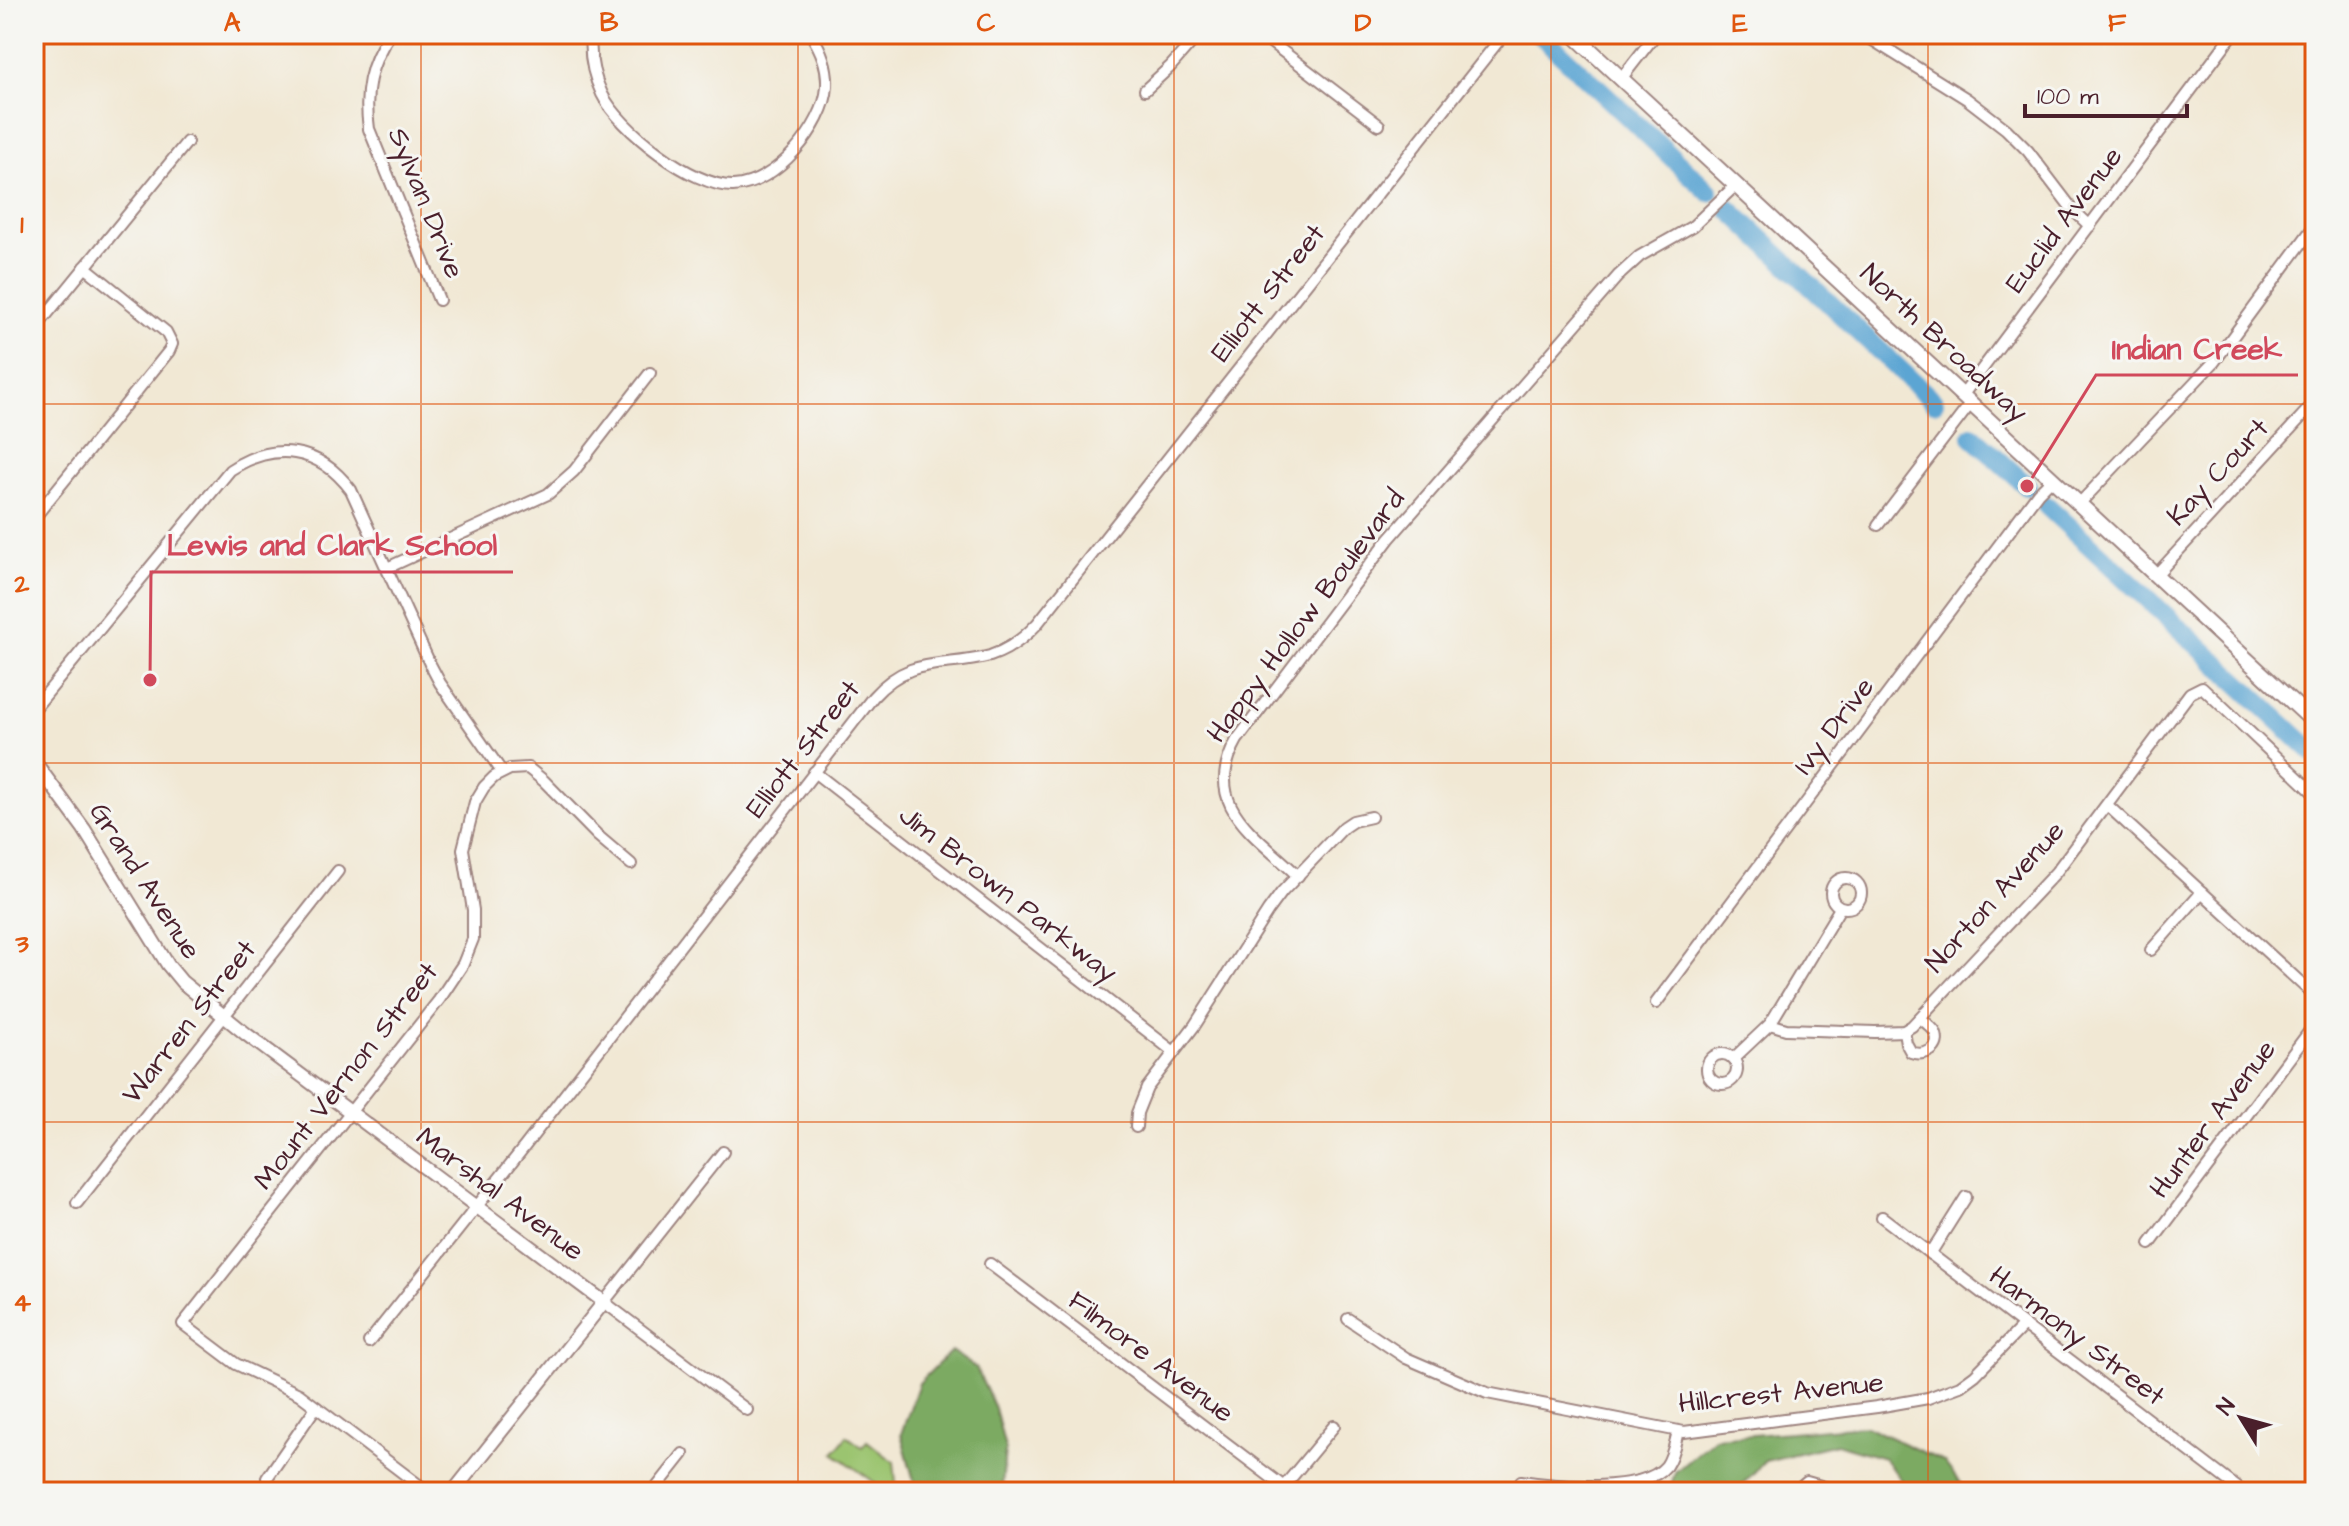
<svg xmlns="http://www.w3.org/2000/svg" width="2349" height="1526" font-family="'Architects Daughter',sans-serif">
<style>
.green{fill:#9bc470;stroke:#72724e;stroke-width:2}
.forest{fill:#7caa62;stroke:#636446;stroke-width:2}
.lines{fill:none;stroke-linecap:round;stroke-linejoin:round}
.river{stroke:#5ba5d3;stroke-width:20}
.minor-casing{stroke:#9e8480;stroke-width:14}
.tertiary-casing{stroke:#9e8480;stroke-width:16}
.secondary-casing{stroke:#9e8480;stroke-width:18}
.minor{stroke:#fff;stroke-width:10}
.tertiary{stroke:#fff;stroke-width:12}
.secondary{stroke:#fff;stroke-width:14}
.grid{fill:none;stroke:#e0560e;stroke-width:2;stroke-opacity:0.55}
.labels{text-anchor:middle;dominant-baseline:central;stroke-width:6;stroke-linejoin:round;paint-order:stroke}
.street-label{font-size:28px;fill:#4a1f2b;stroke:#f6f6f2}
.leader{fill:none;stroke:#d1495b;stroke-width:3}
.callout-dot{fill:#d1495b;stroke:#f6f6f2;stroke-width:3}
.callout-label{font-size:30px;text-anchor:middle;font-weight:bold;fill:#d1495b;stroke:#f6f6f2;stroke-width:6;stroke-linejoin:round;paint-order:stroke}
.neatline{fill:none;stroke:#e0560e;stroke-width:3}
.grid-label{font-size:26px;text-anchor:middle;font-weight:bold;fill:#e0560e}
</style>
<rect width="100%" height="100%" fill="#f6f6f2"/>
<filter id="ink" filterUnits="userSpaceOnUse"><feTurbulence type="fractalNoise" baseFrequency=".0125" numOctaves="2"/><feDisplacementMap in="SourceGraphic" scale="16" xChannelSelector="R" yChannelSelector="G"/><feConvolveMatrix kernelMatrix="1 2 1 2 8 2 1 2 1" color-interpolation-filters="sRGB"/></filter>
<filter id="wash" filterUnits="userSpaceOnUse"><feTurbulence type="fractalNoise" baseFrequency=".006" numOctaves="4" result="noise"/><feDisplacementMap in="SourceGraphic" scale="32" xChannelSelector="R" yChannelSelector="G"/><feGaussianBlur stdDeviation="1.8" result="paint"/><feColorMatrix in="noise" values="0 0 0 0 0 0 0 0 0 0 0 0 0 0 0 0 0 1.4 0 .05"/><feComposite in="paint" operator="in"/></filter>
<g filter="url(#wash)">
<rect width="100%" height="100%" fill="#f1e8d4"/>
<polygon class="green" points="847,1436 862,1447 867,1441 894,1462 897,1492 888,1492 834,1453"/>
<g class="forest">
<polygon points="951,1351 976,1368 995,1408 1005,1448 1002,1489 1005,1492 912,1492 914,1481 901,1434 919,1383"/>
<polygon points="1866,1426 1944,1462 1967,1492 1911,1492 1884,1458 1836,1444 1765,1461 1735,1492 1669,1492 1675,1472 1715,1438"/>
</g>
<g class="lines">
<g class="river">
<polyline points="1540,34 1709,192"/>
<polyline points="1729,209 1934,402"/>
<polyline points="1972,436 2027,486"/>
<polyline points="2047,506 2315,754"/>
</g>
</g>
</g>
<g filter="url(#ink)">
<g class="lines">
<defs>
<g id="minor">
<path d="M390,34c-21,30 -26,60 -21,95l70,171"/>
<path d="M591,34c-2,20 2,41 11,60 17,35 91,93 131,92 42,-1 92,-60 94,-100 1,-20 -6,-36 -16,-52"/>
<polyline points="1260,34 1379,125"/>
<polyline points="1863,34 1967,99 2006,129 2028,151 2073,210 2090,226"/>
<polyline points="1621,79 1656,34"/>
<polyline points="1145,90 1170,67 1199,34"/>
<polyline points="34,330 187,142"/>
<polyline points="1962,396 2233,34"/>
<polyline points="2079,504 2214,362 2315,225"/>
<polyline points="34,518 169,351 172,344 166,332 85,267"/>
<polyline points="1878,525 1971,403"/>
<polyline points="387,568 548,494 574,471 650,373"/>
<polyline points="2156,575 2315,402"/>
<path d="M34,709l196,-239c44,-29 89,-23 121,20l79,174 10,19 62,89"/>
<polyline points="814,772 1174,1052"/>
<polyline points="2107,805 2315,996"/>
<path d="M1298,876c-43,-42 -98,-71 -61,-136l152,-201 229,-263 22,-20 53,-30 43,-41"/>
<circle cx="1846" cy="893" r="15"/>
<polyline points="2151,950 2202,892"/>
<polyline points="1656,1003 2038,493 2052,479"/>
<polyline points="1770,1024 1786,1029 1875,1032 1904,1031 1912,1026 2056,872 2190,693 2202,687 2315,794"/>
<path d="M1904,1031l2,12 5,9c13,5 32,-3 24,-20 -3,-5 -10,-10 -15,-14"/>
<circle cx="1722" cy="1069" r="15"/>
<polyline points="1733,1059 1770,1024 1840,908"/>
<polyline points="1136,1127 1137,1113 1147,1088 1195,1025 1268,911 1282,892 1344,827 1353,821 1371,817"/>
<polyline points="723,1152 604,1302 747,1410"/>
<polyline points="77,1203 338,871"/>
<polyline points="1882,1217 2243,1492"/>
<polyline points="2150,1244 2315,1024"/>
<polyline points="1930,1254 1966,1197"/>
<polyline points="990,1264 1284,1487"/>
<polyline points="1348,1319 1406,1358 1487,1393 1684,1432 1877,1407 1928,1398 1960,1386 1975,1375 2023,1326"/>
<path d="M369,1342l156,-196 348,-449c39,-43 69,-28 117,-41 19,-6 34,-18 47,-32l467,-590"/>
<polyline points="267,1478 316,1407"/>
<polyline points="1281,1490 1334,1426"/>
<polyline points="428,1492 299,1394 236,1364 183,1324 439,1000 463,964 473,939 473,910 463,849 475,802 484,787 494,777 510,769 528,768 544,781 598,836 631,864"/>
<polyline points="653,1492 683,1454"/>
<path d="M1518,1492l3,-11c33,5 122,13 145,-15 7,-10 9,-23 12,-35"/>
<polyline points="1795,1492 1807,1482 1842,1492"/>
</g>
<polyline id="tertiary" points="34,761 84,829 168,965 182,982 246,1034 604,1302 453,1492"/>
<polyline id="secondary" points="1573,34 2315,723"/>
</defs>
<use href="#minor" class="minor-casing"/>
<use href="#tertiary" class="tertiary-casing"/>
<use href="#secondary" class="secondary-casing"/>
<use href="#minor" class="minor"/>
<use href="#tertiary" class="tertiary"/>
<use href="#secondary" class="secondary"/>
</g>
</g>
<path class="grid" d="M421,34v1458M798,34v1458M1174,34v1458M1551,34v1458M1928,34v1458M34,404h2281M34,763h2281M34,1122h2281"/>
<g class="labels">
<g class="street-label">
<text transform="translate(426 203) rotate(68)">Sylvan Drive</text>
<text transform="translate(2064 220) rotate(-53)">Euclid Avenue</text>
<text transform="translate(1268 293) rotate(-52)">Elliott Street</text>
<text transform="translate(1944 343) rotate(43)">North Broadway</text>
<text transform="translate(2218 472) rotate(-47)">Kay Court</text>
<text transform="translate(1306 616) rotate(-53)">Happy Hollow Boulevard</text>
<text transform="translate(1834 726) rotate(-53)">Ivy Drive</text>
<text transform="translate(803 749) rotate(-52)">Elliott Street</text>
<text transform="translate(145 881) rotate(57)">Grand Avenue</text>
<text transform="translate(1008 894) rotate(38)">Jim Brown Parkway</text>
<text transform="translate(1995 897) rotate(-48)">Norton Avenue</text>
<text transform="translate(189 1022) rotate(-52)">Warren Street</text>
<text transform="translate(346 1076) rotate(-52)">Mount Vernon Street</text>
<text transform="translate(2213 1119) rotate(-53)">Hunter Avenue</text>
<text transform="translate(500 1194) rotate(37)">Marshal Avenue</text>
<text transform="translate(2077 1336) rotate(37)">Harmony Street</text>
<text transform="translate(1151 1357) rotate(37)">Filmore Avenue</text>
<text transform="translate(1781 1393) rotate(-6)">Hillcrest Avenue</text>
</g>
</g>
<path class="leader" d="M2027 486L2096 375H2298M150 680L151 572H513"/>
<g class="callout-dot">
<circle cx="2027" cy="486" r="8"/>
<circle cx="150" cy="680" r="8"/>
</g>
<g class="callout-label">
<text x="2197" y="359">Indian Creek</text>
<text x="332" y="555">Lewis and Clark School</text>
</g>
<rect width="2349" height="1526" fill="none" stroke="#f6f6f2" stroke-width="88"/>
<g transform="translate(2241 1418) rotate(307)" stroke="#f6f6f2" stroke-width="6" paint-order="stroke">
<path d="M0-6L14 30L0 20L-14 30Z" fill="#4a1f2b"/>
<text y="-12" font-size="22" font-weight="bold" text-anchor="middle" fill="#4a1f2b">N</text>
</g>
<path d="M2025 104v12h162v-12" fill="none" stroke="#4a1f2b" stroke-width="4"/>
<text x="2037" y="104" font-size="24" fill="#4a1f2b" stroke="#f6f6f2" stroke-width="6" paint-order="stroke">100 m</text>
<rect x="44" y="44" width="2261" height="1438" class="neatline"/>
<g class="grid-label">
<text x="232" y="31">A</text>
<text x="609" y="31">B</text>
<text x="986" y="31">C</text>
<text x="1363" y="31">D</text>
<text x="1740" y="31">E</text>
<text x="2117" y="31">F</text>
<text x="22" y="233">1</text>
<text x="22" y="592">2</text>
<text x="22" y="952">3</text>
<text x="22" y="1311">4</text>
</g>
</svg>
